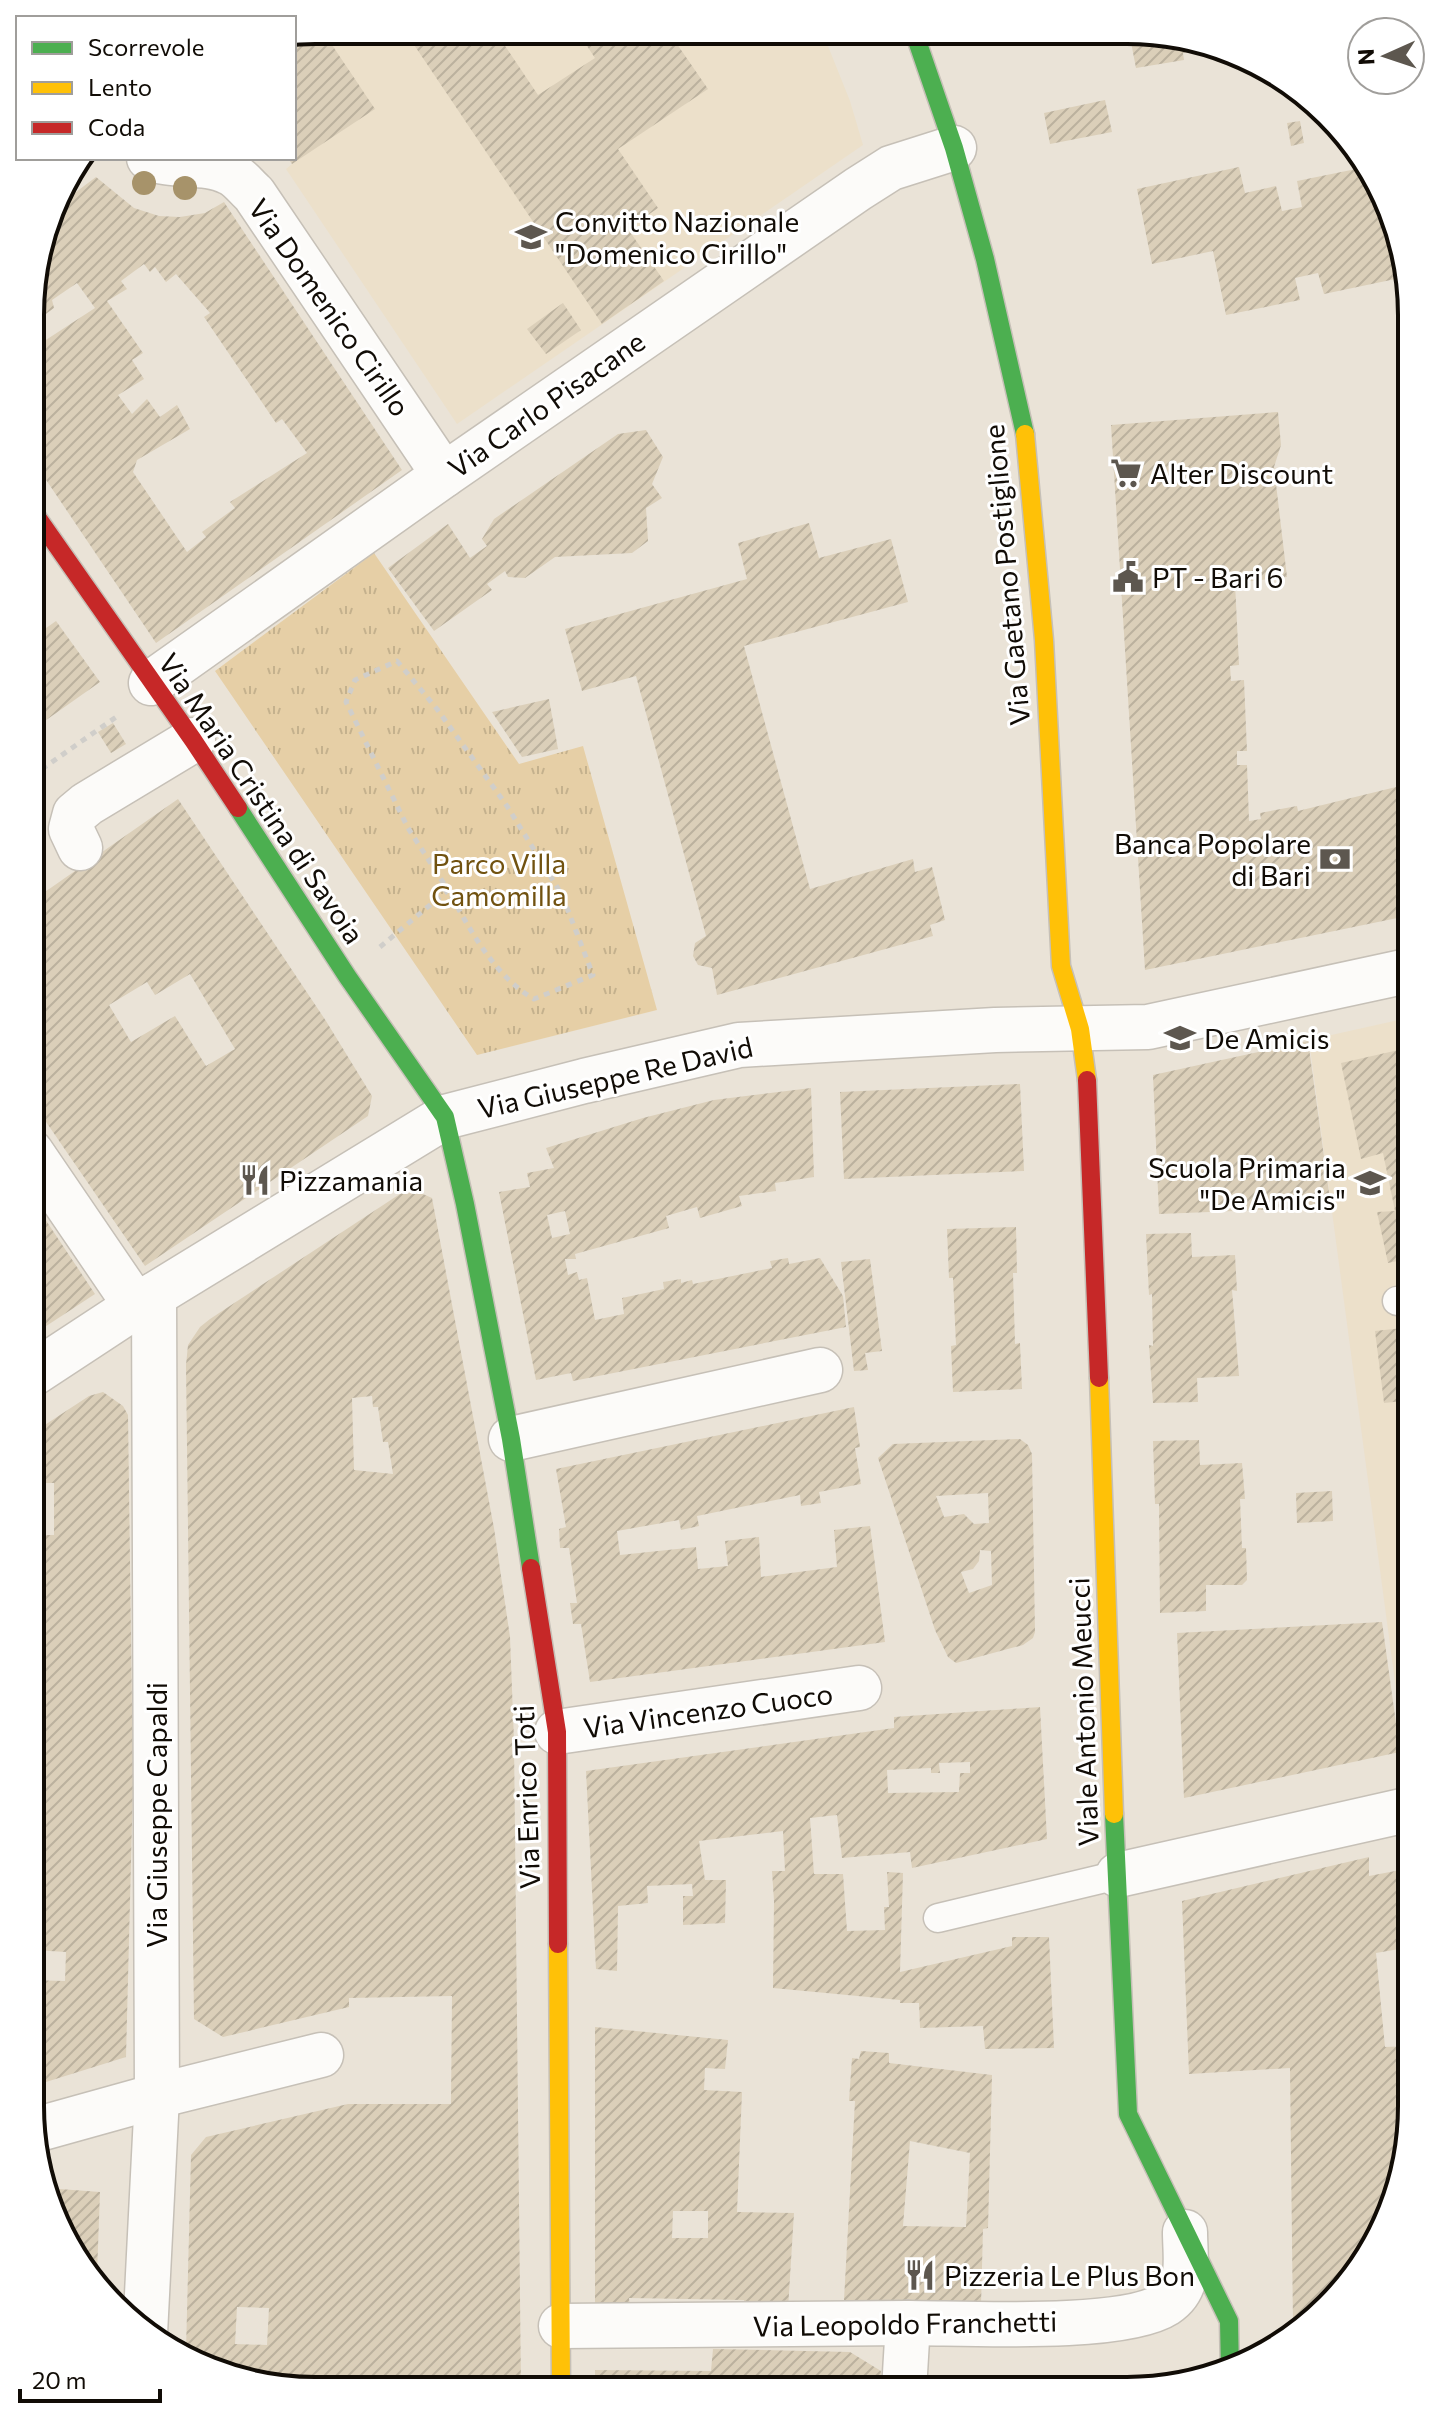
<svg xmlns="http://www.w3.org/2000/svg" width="1442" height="2421" font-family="Commissioner,sans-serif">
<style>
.built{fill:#ece0ca}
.grass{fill:url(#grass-tufts)}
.building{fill:url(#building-hatch);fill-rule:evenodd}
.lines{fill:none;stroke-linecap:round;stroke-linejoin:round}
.lane-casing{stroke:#c6c0b7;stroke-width:31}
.street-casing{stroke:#c6c0b7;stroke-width:47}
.fast-casing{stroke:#c6c0b7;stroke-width:21}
.slow-casing{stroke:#c6c0b7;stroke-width:21}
.jam-casing{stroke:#c6c0b7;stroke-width:21}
.path{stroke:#d0ceca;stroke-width:5;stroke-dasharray:6 6;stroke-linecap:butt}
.lane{stroke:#fcfbf9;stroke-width:28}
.street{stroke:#fcfbf9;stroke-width:44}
.fast{stroke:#4caf50;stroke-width:18}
.slow{stroke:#ffc107;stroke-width:18}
.jam{stroke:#c62828;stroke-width:18}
.tree{fill:#a7936a}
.labels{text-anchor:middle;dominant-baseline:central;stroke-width:6;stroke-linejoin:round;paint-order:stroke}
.poi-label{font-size:28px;fill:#110c06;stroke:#fff;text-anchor:start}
.street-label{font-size:28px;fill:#110c06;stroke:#fff}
.park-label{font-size:28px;fill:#715210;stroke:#fff}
.rim{fill:none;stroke:#110c06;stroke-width:4}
</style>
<defs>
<pattern id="grass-tufts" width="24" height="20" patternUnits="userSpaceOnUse" patternTransform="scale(2)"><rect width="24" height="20" fill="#e6cfa6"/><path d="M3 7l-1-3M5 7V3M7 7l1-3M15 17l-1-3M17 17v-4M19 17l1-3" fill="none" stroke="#c4b18d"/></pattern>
<pattern id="building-hatch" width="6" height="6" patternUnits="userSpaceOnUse" patternTransform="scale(2)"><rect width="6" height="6" fill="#dbcfb9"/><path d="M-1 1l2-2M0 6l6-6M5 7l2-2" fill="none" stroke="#bbb19e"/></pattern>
</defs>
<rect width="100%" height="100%" fill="#eae3d7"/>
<g class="built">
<polygon points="315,30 822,31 850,101 863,145 457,424 286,169 292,164 294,158 294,34"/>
<polygon points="1412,1017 1411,1748 1404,1749 1309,1040"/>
</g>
<polygon class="grass" points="374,553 519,764 583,746 657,1010 477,1055 215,671"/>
<g class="building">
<polygon points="315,30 322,30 375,109 292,164 288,158 294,158 294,34"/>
<polygon points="404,30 495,31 538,95 595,58 577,31 668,31 708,89 618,149 658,208 628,229 664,281 602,324"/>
<polygon points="1129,32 1165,33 1207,50 1183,53 1184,60 1136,68"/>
<polygon points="1105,100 1112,132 1050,144 1044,113"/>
<polygon points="1300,121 1304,143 1291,146 1287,123"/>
<polygon points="1239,167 1245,193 1276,186 1282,211 1302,207 1297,181 1361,168 1389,205 1405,277 1324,294 1318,273 1295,278 1300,300 1226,315 1213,251 1152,264 1137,189"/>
<path d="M96,177l38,31 25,8 21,1 25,-4 19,-11 178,268 -246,173 -124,-184v-110l63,-41 -18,-25 -25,17 2,8 -22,16v-46l23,-76 14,-9 3,2zM144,264l6,8 5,-5 11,15 10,-8 34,39 -6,4 72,106 6,-4 25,34 -77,49 5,6 -33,24 4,5 -19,15 -54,-80 4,-12 53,-31 -13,-24 -17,12 -13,-18 -15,15 -14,-19 26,-16 -12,-19 11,-7 -36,-52 20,-12 -6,-8z"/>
<polygon points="563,303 581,330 546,354 527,329"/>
<polygon points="1278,412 1281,445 1274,467 1287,577 1235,583 1239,665 1230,666 1231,681 1244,680 1247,751 1237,751 1237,765 1247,765 1249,821 1261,819 1260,813 1297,806 1298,811 1396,787 1396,782 1401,781 1396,759 1412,755 1412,915 1145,970 1111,425"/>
<polygon points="646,430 663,457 652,484 662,498 646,508 648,541 632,553 555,557 525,578 508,577 505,571 487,584 492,590 434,631 388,568 448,524 470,558 487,546 482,539 494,519 618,434"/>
<polygon points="809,523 819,558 891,539 908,602 744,646 810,889 913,859 915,872 932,867 945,920 930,925 933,936 717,995 712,968 698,965 693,956 695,943 706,936 636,676 582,691 565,629 747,579 738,543"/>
<polygon points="56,621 100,682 32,730 32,638"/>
<polygon points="549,699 558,749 522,757 492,712"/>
<polygon points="113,723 126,744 111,753 98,732"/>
<path d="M178,799l148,222 46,75 -4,20 -223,150 -114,-166 1,-199zM190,974l45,75 -29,17 -31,-50 -44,26 -22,-37 38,-23 8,13z"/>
<polygon points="1308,1041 1331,1207 1159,1214 1153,1075"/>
<polygon points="1412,1047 1412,1258 1388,1263 1377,1212 1395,1211 1383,1153 1361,1159 1341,1063"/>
<polygon points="1020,1084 1024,1171 844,1179 840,1092"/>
<path d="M811,1088l3,89 -39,6 1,8 -37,5 3,10 -42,12 -3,-11 -31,9 3,12 -94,26 1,5h-11l3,16 9,-3 2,8 8,-2 8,42 29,-6 -2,-16 42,-9 -1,-7 18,-3v4l11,-3 1,4 79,-16 -2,-7 18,-3 1,6 31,-6 23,38 3,31 -273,54 -2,-8 -35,7 -37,-188 31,-5 -3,-14 27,-5 -8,-20 97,-30 71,-18zM565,1211l5,23 -18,4 -5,-23z"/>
<path d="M409,1188l23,10 62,330 16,109 4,104 7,648h-243l-92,-38 5,-196 15,-18 142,-33h103l1,-108 -103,2v9l-126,30 -29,-18 -8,-654 2,-20 12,-18 10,-8zM372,1396l1,11h5l5,35h5l5,32 -39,-4 -2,-72zM237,2307l32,1 -2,37 -32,-1z"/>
<polygon points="31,1198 95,1294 31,1336"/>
<polygon points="1016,1227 1017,1273 1013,1273 1015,1344 1020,1343 1022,1389 953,1392 951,1346 956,1345 953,1278 949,1278 947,1229"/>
<polygon points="1191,1233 1192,1257 1235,1255 1237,1291 1232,1290 1239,1376 1197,1378 1198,1402 1153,1403 1149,1345 1153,1346 1152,1294 1149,1295 1146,1234"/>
<polygon points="870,1259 882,1351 865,1353 868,1370 854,1371 841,1262"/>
<polygon points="1412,1327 1412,1400 1384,1403 1375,1331"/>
<polygon points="103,1392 123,1406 128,1415 133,1784 126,2057 30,2087 30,1980 65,1981 66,1952 33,1950 33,1968 30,1968 31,1535 54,1535 54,1483 42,1483 42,1501 31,1501 31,1434 89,1396"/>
<polygon points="854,1407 860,1447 855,1448 861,1484 819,1492 821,1503 801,1506 800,1495 697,1516 699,1526 681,1530 679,1520 617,1531 620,1555 696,1547 698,1569 728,1566 725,1541 759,1537 761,1577 837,1567 834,1530 870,1526 885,1642 590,1682 581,1624 573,1624 570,1603 577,1603 569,1548 560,1548 559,1529 566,1527 556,1469"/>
<path d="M1020,1439l8,6 4,9 3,178 -2,6 -10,7 -67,18 -8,-6 -13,-27 -57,-172 15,-14zM988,1493l1,30 -15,1 -10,-10 -20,3 -8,-21zM980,1550l11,1 1,34 -23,8 -8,-21 12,-3 6,-8z"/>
<polygon points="1199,1440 1200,1465 1242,1463 1245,1499 1240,1499 1242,1548 1246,1548 1247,1580 1242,1585 1206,1585 1206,1611 1160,1613 1159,1504 1155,1504 1153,1441"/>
<polygon points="1412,1477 1412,1528 1410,1528 1400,1479"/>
<polygon points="1332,1491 1333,1521 1297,1523 1296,1493"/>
<polygon points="1382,1622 1400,1752 1184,1798 1177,1633"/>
<path d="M1040,1707l7,132 -135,29 -2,-16 -68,6 -5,-43 -27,3 4,56h29l4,57 38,-1 -1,-23h5l-2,-35 16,1 -3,99 112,-26v-9h37l5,111 -69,1 -2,-23 -63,2 -1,-25h-19v-3l-127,-12 1,-87 -2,-30h13l-2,-40 -84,10 6,39h21l-1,43 -42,2v-29h10l-1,-12 -45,2 1,17 -30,3 -1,65 -21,-2 -10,-198 308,-43v-11zM970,1762v11h-10l-1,19 -71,1 -1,-23 44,-2v5h9l-1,-10z"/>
<polygon points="1369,1857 1369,1876 1411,1868 1411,1947 1376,1953 1385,2047 1411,2046 1411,2125 1410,2130 1395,2131 1400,2184 1397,2198 1353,2279 1293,2326 1290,2068 1189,2074 1182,1901"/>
<path d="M595,2027l133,13 -3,29 -20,-1 -1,22 38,2 -5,120 57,1 -6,96h-43l-1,-9 -115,-2 1,10 -35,-1zM673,2211h35v27h-36z"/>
<path d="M861,2051l28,2v10l103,12 -4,153 -5,1 -2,76 -137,-5 11,-199h-6l3,-43 7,1zM910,2141l60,12 -4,74 -63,-1z"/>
<polygon points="46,2188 100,2192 97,2274 52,2215"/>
<polygon points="713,2349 850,2352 881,2371 880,2390 595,2390 595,2370 711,2371"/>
</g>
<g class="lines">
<defs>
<g id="lane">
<polyline points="1397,1301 1412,1299"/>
<polyline points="938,1918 1118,1875"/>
</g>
<g id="street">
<path d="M149,158c25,10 56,2 81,15 9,4 17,15 24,21l190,281"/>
<polyline points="151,683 444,475 858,189 891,168 954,148"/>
<polyline points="80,848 71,829 75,814 87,804 193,740"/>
<polyline points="31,1152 136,1306"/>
<polyline points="31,1375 136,1306 445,1117 584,1081 739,1045 995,1030 1148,1027 1412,970"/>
<polyline points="511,1439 820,1370"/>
<polyline points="557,1732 859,1688"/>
<polyline points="1118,1875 1411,1809"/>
<polyline points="35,2130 157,2096 321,2055"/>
<path d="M561,2326c116,-1 231,-2 347,-3 57,0 215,9 258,-19 26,-17 19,-45 19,-72"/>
<polyline points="145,2334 157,2096 154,1295"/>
<polyline points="904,2390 908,2323"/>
</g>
<g id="fast">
<polyline points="914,32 954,148 985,259 1025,434"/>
<polyline points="238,808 347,976 445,1117 465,1204 511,1439 531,1568"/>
<polyline points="1114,1814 1128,2114 1229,2321 1230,2371"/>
</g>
<g id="slow">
<polyline points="1025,434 1044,640 1061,966 1080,1029 1087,1080"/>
<polyline points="1099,1378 1114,1814"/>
<polyline points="558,1944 561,2389"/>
</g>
<g id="jam">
<polyline points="32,510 193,740 238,808"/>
<polyline points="1087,1080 1099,1378"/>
<polyline points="531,1568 557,1732 558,1944"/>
</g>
</defs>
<use href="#lane" class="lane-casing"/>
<use href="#street" class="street-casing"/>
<use href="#fast" class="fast-casing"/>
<use href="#slow" class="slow-casing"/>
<use href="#jam" class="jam-casing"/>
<g class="path">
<polyline points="32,776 119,715"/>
<path d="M380,947l68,-57c21,38 46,86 86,109l59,-24 -31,-80 -55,-89 -70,-97 -40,-48 -42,19 -9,22 62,126 40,62"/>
</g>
<use href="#lane" class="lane"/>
<use href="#street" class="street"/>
<use href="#fast" class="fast"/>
<use href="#slow" class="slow"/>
<use href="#jam" class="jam"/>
</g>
<g class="tree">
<circle cx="144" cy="183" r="12"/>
<circle cx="185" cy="188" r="12"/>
</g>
<defs>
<symbol id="school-bare" viewBox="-9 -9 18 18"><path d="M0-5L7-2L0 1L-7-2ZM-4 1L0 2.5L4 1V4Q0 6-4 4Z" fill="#5d574f" stroke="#fff" stroke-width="2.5" paint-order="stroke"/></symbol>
<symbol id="supermarket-bare" viewBox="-9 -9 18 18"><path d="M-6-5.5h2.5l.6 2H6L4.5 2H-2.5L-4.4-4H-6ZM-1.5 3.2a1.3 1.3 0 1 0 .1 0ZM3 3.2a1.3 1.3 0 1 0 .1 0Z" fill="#5d574f" stroke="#fff" stroke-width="2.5" paint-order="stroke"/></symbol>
<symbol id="civic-bare" viewBox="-9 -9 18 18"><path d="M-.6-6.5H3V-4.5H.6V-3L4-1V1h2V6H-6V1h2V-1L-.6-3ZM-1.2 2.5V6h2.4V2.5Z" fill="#5d574f" stroke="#fff" stroke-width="2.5" paint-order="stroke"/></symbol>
<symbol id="bank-bare" viewBox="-9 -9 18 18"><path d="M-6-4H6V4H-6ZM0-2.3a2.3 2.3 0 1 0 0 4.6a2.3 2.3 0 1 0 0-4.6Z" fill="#5d574f" stroke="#fff" stroke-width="2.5" paint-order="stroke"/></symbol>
<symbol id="restaurant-bare" viewBox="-9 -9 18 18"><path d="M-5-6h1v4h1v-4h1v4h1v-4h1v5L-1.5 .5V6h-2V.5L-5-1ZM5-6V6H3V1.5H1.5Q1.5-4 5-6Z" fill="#5d574f" stroke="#fff" stroke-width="2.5" paint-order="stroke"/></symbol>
</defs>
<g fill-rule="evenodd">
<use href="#school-bare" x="509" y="215" width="44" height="44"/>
<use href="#supermarket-bare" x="1104" y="451" width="44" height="44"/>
<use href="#civic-bare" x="1106" y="555" width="44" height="44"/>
<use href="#bank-bare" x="1313" y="837" width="44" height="44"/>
<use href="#school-bare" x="1158" y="1016" width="44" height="44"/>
<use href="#restaurant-bare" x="233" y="1158" width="44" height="44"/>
<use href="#school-bare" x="1348" y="1161" width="44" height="44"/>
<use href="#restaurant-bare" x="898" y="2253" width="44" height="44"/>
</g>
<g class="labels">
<g class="poi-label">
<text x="555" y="221">Convitto Nazionale<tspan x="555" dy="32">"Domenico Cirillo"</tspan></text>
<text x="1150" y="473">Alter Discount</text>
<text x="1152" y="577">PT - Bari 6</text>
<text x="1311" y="843" text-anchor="end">Banca Popolare<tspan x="1311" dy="32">di Bari</tspan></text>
<text x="1204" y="1038">De Amicis</text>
<text x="1346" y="1167" text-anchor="end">Scuola Primaria<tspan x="1346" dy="32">"De Amicis"</tspan></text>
<text x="279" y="1180">Pizzamania</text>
<text x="944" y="2275">Pizzeria Le Plus Bon</text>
</g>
<g class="street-label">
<text transform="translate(330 307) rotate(55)">Via Domenico Cirillo</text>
<text transform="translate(546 404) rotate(-35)">Via Carlo Pisacane</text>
<text transform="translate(1006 575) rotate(-95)">Via Gaetano Postiglione</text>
<text transform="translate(262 798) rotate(56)">Via Maria Cristina di Savoia</text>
<text transform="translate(615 1077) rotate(-13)">Via Giuseppe Re David</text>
<text transform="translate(708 1710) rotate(-8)">Via Vincenzo Cuoco</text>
<text transform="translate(1083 1712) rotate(-92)">Viale Antonio Meucci</text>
<text transform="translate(526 1797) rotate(-92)">Via Enrico Toti</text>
<text transform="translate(156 1815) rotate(-90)">Via Giuseppe Capaldi</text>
<text transform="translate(905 2323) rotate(-1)">Via Leopoldo Franchetti</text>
</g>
<g class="park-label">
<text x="499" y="863">Parco Villa<tspan x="499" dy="32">Camomilla</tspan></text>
</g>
</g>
<path d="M0 0H1442V2421H0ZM315 44H1127A271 271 0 0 1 1398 315V2106A271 271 0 0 1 1127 2377H315A271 271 0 0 1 44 2106V315A271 271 0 0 1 315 44Z" fill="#fff" fill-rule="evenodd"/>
<path class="rim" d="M315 44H1127A271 271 0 0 1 1398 315V2106A271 271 0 0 1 1127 2377H315A271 271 0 0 1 44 2106V315A271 271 0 0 1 315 44Z"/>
<rect x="16" y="16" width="280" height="144" fill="#ffffff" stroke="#a09e9b" stroke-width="2"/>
<rect x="32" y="42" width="40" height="12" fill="#4caf50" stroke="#a09e9b" stroke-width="2"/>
<text x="88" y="56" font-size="24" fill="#110c06">Scorrevole</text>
<rect x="32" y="82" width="40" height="12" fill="#ffc107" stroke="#a09e9b" stroke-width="2"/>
<text x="88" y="96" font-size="24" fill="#110c06">Lento</text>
<rect x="32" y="122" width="40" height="12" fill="#c62828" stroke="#a09e9b" stroke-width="2"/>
<text x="88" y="136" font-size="24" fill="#110c06">Coda</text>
<g transform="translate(1386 56) rotate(267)"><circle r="38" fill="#ffffff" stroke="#a09e9b" stroke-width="2"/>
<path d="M0-6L14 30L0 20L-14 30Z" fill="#5d574f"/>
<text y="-12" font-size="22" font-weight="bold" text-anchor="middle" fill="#110c06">N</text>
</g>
<path d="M20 2389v12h140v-12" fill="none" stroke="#110c06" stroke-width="4"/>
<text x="32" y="2389" font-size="24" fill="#110c06" stroke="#ffffff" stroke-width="6" paint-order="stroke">20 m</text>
</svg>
